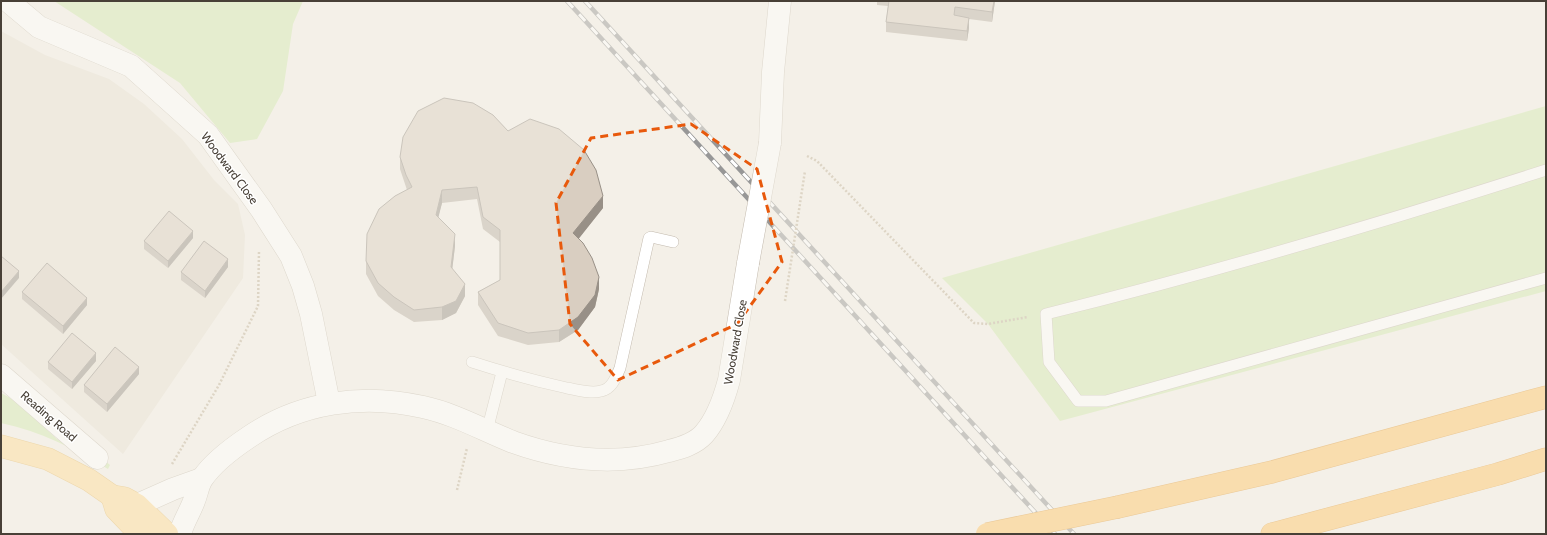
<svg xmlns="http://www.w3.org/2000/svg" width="1547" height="535" font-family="Cabin,sans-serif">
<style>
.residential{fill:#e8e2d6}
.green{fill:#d2e9b1}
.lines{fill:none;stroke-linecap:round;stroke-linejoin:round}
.service-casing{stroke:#c3baae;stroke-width:12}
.minor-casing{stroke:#c3baae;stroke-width:23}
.tertiary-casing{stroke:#c3baae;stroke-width:23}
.primary-casing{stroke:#e5b966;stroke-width:23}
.motorway-casing{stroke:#df9938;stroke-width:23}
.path{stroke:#c2b39c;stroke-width:2.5;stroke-dasharray:2 2;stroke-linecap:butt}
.service{stroke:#fff;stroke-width:11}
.minor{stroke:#fff;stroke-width:22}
.tertiary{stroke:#fff;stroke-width:22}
.primary{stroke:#ffdc97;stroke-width:22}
.motorway{stroke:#ffc669;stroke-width:22}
.rail-casing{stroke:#979797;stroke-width:4.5}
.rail{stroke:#fff;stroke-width:3;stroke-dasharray:9;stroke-linecap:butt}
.tertiary-bridge-casing{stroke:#c3baae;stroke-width:23;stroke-linecap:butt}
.motorway-bridge-casing{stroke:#df9938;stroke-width:23;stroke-linecap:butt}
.path-bridge{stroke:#c2b39c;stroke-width:2.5;stroke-dasharray:2 2;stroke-linecap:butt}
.tertiary-bridge{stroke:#fff;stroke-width:22}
.motorway-bridge{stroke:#ffc669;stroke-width:22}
.wall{fill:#bbb1a6}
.shaded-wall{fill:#989087}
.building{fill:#d9cec1;stroke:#989087}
.marked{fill:none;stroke:#e8590c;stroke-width:3;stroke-dasharray:8 5;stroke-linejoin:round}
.labels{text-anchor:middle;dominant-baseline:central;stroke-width:3;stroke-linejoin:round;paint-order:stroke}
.street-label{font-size:12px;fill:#484037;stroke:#fff}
</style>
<rect width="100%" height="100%" fill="#f4f0e8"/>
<polygon class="residential" points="1,31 45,55 109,79 144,104 182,139 214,180 238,204 245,235 243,278 123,454 1,344"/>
<g class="green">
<polygon points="54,1 303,1 293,24 283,91 257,139 230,143 180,83"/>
<polygon points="1546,106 1546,291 1060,421 988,324 942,278"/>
<path d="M1,393l13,7 43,39 30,12 4,-2 19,16 -2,4c-33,-20 -68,-38 -107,-46z"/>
</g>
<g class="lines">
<defs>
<g id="service">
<path d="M1546,170c-165,53 -331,102 -500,144l3,48 29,39h28l440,-123"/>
<path d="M472,362c31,10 63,19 95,26 11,2 24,6 34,3 11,-2 15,-14 19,-23l29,-130 2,-1 22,5"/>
<polyline points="487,431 502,372"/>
</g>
<g id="minor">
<polyline points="8,1 39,27 131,66 208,135 261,209 291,256 303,286 311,314 329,403"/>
<polyline points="1,375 97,458"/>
</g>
<g id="tertiary">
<polyline points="770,143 773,72 780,1"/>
<polyline points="137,505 173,489 201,479"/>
<path d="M180,534c3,-12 10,-22 14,-33 3,-7 4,-16 8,-22 10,-15 32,-32 47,-42 51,-35 114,-44 174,-30 32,7 60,23 90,35 50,18 104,24 156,9 12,-3 26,-7 35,-17 13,-15 20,-35 25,-54l19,-117"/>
</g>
<g id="primary">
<polyline points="1,446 48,459 89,480 112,496 124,498 137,505 167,534"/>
<polyline points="112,496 116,509 140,534"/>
</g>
<g id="motorway">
<polyline points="1118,507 1272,472 1546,397"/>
<polyline points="1272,534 1498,474 1546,459"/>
</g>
</defs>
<use href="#service" class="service-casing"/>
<use href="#minor" class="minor-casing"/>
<use href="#tertiary" class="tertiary-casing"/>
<use href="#primary" class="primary-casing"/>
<use href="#motorway" class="motorway-casing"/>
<g class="path">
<polyline points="807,156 817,161 974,323 988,324 1028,317"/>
<polyline points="172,464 219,385 258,306 259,251"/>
<polyline points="457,490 467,448"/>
</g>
<use href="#service" class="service"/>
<use href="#minor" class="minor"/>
<use href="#tertiary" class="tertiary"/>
<use href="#primary" class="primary"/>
<use href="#motorway" class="motorway"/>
<defs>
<g id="rail">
<polyline points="567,1 1055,534"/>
<polyline points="585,1 1074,534"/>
</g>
</defs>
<use href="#rail" class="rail-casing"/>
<use href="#rail" class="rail"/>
<defs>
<polyline id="tertiary-bridge" points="748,263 770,143"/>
<polyline id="motorway-bridge" points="987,534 1118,507"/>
</defs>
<use href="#tertiary-bridge" class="tertiary-bridge-casing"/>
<use href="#motorway-bridge" class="motorway-bridge-casing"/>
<polyline class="path-bridge" points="785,301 805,171"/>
<use href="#tertiary-bridge" class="tertiary-bridge"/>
<use href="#motorway-bridge" class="motorway-bridge"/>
</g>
<g class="wall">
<polygon points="877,1 995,1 992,22 969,19 969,28 967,41 886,32 886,22 888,6 877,5"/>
<polygon points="508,131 603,208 578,239 599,289 595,307 578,330 559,342 528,345 498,336 478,305 478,292 500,280 500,242 483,229 477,199 442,203 438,217 455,246 452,269 465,296 456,313 442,320 414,322 394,310 378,296 366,274 366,261 407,190 400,169 400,157"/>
<polygon points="193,238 168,268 144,249 144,241"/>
<polygon points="228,267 205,298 181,280 181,272"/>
<polygon points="22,292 87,305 63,334 22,299"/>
<polygon points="96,361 72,389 48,369 48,362"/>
<polygon points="139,374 107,412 84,392 84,385"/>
</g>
<g class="shaded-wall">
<polygon points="994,1 995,1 992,22 992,12"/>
<polygon points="969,18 969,28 967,41 967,31"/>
<polygon points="442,190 442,203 436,227 436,215"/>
<polygon points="603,196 603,208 573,246 573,233"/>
<polygon points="193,231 193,238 168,268 168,261"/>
<polygon points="455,234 455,246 451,280 451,267"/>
<polygon points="228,259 228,267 205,298 205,291"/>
<polygon points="19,271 19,278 1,299 1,292"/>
<polygon points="599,277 599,289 595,307 578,330 559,342 559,330"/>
<polygon points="465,284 465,296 456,313 442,320 442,307"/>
<polygon points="87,298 87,305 63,334 63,326"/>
<polygon points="96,353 96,361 72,389 72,382"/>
<polygon points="139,367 139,374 107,412 107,404"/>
</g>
<g class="building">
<polygon points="889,1 994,1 992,12 955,7 954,15 969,18 967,31 886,22"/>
<polygon points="444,98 473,103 493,115 508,131 530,119 559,129 584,150 596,170 603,196 573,233 583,243 592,258 599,277 595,295 578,317 559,330 528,333 498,323 478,292 500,280 500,230 483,217 477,187 442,190 436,215 455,234 451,267 465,284 456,301 442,307 414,310 394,297 378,283 366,261 367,234 379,209 395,196 412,187 406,175 400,157 403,137 418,111"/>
<polygon points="169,211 193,231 168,261 144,241"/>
<polygon points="204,241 228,259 205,291 181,272"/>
<polygon points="1,256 19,271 1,292"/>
<polygon points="47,263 87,298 63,326 22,292"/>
<polygon points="72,333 96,353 72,382 48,362"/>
<polygon points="115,347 139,367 107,404 84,385"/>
</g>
<path d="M0 0H1547V535H0ZM691,124l66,45 25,93 -45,62 -119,56 -48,-56 -14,-121 35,-65z" fill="#f4f0e8" fill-opacity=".55" fill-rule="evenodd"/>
<path class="marked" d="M691,124l66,45 25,93 -45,62 -119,56 -48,-56 -14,-121 35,-65z"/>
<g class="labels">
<g class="street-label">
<text transform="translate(230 168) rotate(53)">Woodward Close</text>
<text transform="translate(735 342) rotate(-80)">Woodward Close</text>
<text transform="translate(49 416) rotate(41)">Reading Road</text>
</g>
</g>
<rect width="1547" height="535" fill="none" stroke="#484037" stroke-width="4"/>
</svg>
